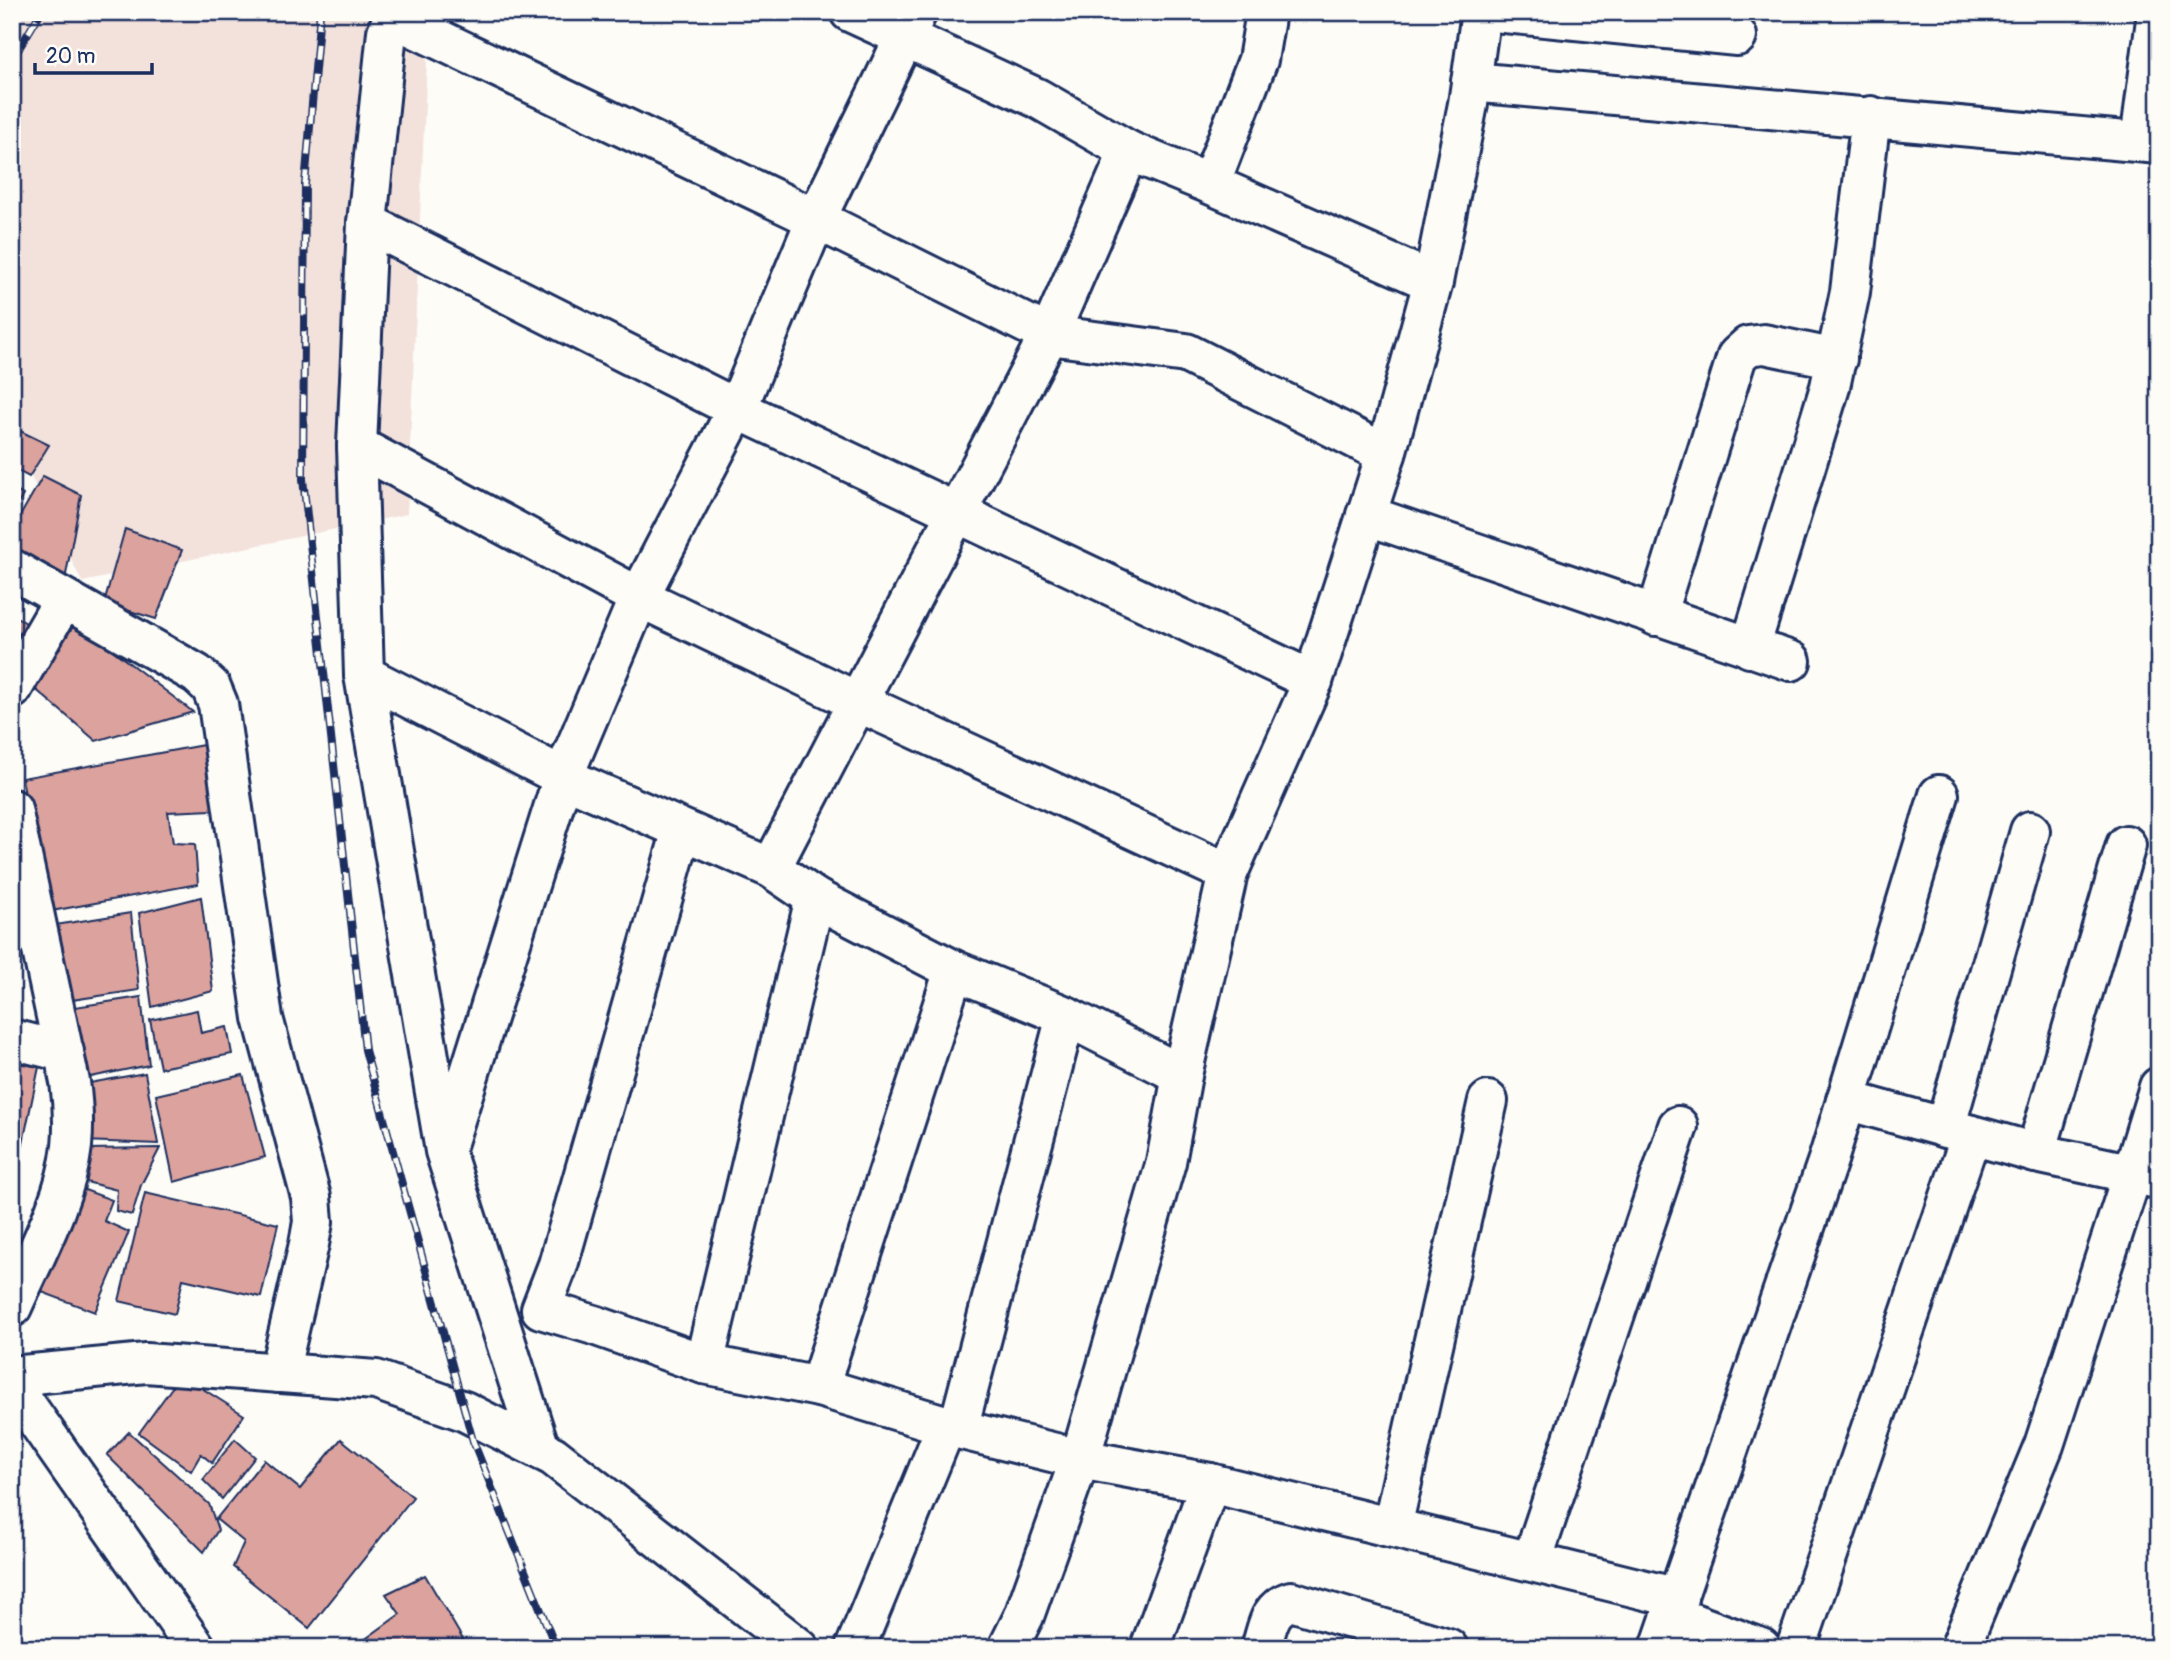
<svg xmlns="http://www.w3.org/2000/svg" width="2171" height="1660" font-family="Pangolin,sans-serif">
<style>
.built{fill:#f3e1dc}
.building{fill:#dca29d;stroke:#1b2f5e;stroke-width:2}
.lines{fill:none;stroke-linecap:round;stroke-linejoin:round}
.minor-casing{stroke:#1b2f5e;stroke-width:44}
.minor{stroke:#fdfcf7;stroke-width:38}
.rail-casing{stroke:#1b2f5e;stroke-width:8}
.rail{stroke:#fdfcf7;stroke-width:5;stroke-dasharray:16;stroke-linecap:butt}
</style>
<rect width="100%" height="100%" fill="#fdfcf7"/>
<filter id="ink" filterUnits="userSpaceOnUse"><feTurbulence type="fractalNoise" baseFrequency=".0143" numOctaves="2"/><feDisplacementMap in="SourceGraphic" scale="14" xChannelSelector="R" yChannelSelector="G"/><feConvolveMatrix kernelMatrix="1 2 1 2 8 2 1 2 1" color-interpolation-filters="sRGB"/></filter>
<g filter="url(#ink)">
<polygon class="built" points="12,12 429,12 407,514 82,582 12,437"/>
<g class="building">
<polygon points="12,427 49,445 29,477 12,468"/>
<polygon points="43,476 81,495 65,580 12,557 12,530"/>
<polygon points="12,488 23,495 12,515"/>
<polygon points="125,529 182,550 156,619 104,603"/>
<polygon points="12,614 32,627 12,653"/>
<polygon points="76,622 193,712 96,741 33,687"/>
<polygon points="209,744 212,810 168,812 173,843 195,844 198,884 46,912 22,778"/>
<polygon points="201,897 213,991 152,1007 139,913"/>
<polygon points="131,913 139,990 65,1001 49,926"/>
<polygon points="141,997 149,1065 81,1079 68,1008"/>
<polygon points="197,1010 201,1033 227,1027 232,1054 160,1068 150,1020"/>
<polygon points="12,1062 39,1067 12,1195"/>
<polygon points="145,1073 158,1144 84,1141 84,1084"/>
<polygon points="243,1075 265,1157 174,1182 156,1095"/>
<polygon points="160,1148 141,1185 132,1215 116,1211 117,1190 75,1179 86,1149"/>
<polygon points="74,1186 112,1200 104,1221 129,1232 95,1312 31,1288"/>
<polygon points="145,1193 278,1224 261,1297 183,1279 175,1314 119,1301"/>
<polygon points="181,1375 244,1415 212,1463 201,1454 191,1471 139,1433"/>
<polygon points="129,1432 209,1504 218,1530 204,1552 107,1455"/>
<polygon points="235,1439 255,1457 222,1499 203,1480"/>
<polygon points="341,1439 413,1497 309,1628 233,1567 244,1542 216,1519 264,1460 300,1489"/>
<polygon points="425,1575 468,1648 353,1648 400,1614 386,1594"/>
</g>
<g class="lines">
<defs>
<g id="minor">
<polyline points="395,12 387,32 367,223 357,446 364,675 445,1151 540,1449"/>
<polyline points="850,12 1037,98 1129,151 1210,184 1433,282"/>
<polyline points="1494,12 1737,36"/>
<polyline points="392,17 816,219 1049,335 1186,353 1386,454"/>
<polyline points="1471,82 2159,144"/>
<polyline points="2140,141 2157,12"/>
<polyline points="1210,184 1258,60 1266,12"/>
<polyline points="367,223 737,409 1313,681"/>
<polyline points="357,446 639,597 858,702 1228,873"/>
<polyline points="1366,515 1791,661"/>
<polyline points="12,569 197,674 211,687 218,704 263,1018 311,1197 313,1222 309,1244 279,1373"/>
<polyline points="1656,616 1737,356 1748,346 1764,344 1837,359"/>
<polyline points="1750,648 1830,387 1850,292 1871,116"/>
<polyline points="364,675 563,777 771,868 815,898 954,970 1066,1016 1182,1075"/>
<polyline points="12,689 64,599"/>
<path d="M12,809l58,273c3,21 4,43 2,64 -6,54 -38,111 -60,161"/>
<polyline points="682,830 558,1265 541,1309 594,1325 704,1364 819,1387 958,1429 1080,1459 1210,1483 1678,1598"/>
<polyline points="771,868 1049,335 1129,151"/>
<polyline points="12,1039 64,1052"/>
<polyline points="1846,1100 2036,1153 2157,1179"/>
<polyline points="1945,1128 2030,831"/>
<polyline points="447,1145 563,777 639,597 737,409 816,219 917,12"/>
<polyline points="2036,1153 2126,845"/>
<polyline points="704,1364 815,898"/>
<polyline points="12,1376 146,1363 376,1380 464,1411 553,1456 799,1648"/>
<polyline points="12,1385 196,1648"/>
<polyline points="819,1387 954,970"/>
<polyline points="958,1429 1066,1016"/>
<polyline points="1392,1527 1488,1101"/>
<polyline points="1532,1561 1678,1126"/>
<polyline points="1671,1615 1761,1648"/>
<polyline points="855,1648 947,1424"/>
<polyline points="1008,1648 1024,1616 1080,1459 1166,1162 1182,1075 1228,873 1313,681 1386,454 1433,282 1468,104 1481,12"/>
<polyline points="1150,1648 1210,1483"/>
<path d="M1261,1648c7,-21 7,-40 30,-47l157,47"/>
<polyline points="1660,1648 1829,1157 1939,795"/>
<polyline points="1796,1648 1971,1135"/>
<polyline points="1960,1648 2044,1445 2133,1172 2159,1087"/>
</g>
</defs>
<use href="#minor" class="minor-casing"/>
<use href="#minor" class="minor"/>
<defs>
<g id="rail">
<polyline points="320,12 305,184 303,479 365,1050 473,1441 556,1648"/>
<polyline points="12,60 41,12"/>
</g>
</defs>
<use href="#rail" class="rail-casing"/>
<use href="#rail" class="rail"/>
</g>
</g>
<rect width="2171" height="1660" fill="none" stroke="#fdfcf7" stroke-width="42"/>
<rect x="21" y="21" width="2129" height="1618" fill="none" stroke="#1b2f5e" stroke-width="2.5" filter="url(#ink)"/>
<path d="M35 63v10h117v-10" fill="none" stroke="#1b2f5e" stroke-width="3.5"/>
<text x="46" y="63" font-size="21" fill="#1b2f5e" stroke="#fdfcf7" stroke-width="5" paint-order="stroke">20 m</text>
</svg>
